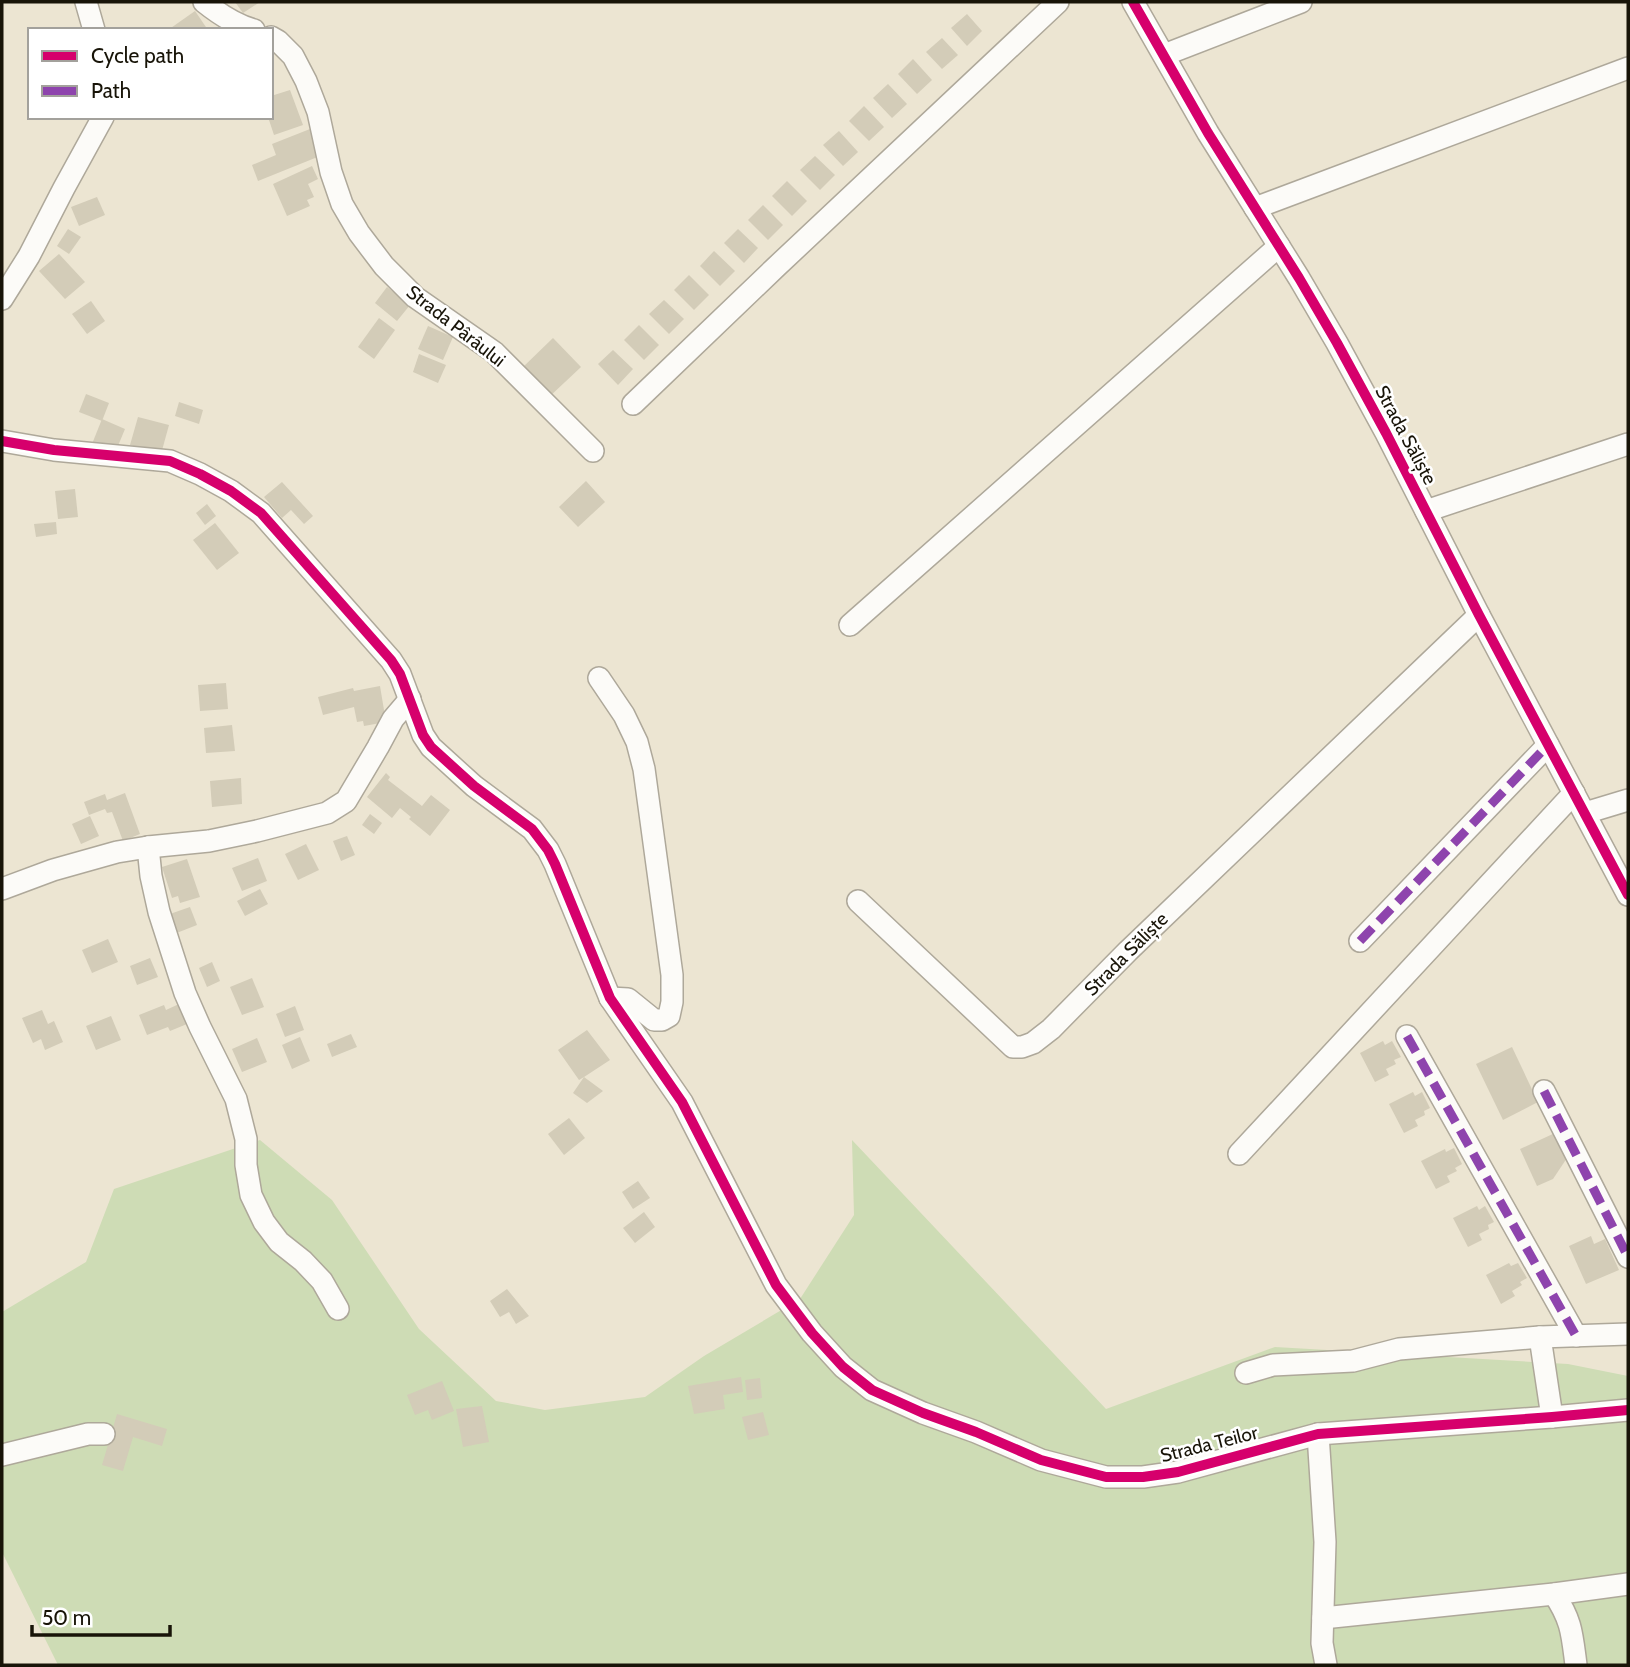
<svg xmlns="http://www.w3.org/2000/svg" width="1630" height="1667" font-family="Cabin,sans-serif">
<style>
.green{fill:#cedcb5}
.building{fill:#d3ccb8}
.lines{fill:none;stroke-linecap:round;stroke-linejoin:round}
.minor-casing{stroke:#aea89a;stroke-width:24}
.minor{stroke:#fcfbf8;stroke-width:21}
.quiet{stroke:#8e44ad;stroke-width:9;stroke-dasharray:18 9;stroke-linecap:butt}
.cycleway-casing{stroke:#fff;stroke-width:15}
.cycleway{stroke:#d6006c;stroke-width:10}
.labels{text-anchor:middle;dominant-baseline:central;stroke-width:5;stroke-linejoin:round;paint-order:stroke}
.street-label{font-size:19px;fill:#181408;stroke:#fff}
</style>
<rect width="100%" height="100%" fill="#ece5d2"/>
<polygon class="green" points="260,1140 332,1200 419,1329 496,1401 545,1410 645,1397 704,1356 800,1299 854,1215 852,1140 1106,1409 1275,1347 1568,1364 1628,1376 1628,1665 58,1665 2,1552 2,1312 86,1262 114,1189"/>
<g class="building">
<polygon points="235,2 260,2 243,13"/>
<polygon points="195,11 208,30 168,30"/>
<polygon points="967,14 982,31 967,46 951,28"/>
<polygon points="942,38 958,55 942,69 926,52"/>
<polygon points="913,59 932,80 917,94 898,74"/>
<polygon points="888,84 907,104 892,118 873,98"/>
<polygon points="290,90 303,125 274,135 268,117 271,117 271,96"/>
<polygon points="864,106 884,127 869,141 849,121"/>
<polygon points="310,129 320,156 258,181 252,165 276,155 272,144"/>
<polygon points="839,131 858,152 843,166 823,145"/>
<polygon points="815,156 835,175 820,190 800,170"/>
<polygon points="312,166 318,179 308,184 314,197 307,200 310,206 287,216 273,184"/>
<polygon points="787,181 807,201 792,216 772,196"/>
<polygon points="97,197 105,215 79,226 71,207"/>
<polygon points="763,205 783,225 768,240 748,220"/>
<polygon points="68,229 81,237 69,254 57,246"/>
<polygon points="738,229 758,248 744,263 724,243"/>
<polygon points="714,251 735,271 720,286 700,266"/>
<polygon points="59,254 85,282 65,299 39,271"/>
<polygon points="689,275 709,295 694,310 674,290"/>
<polygon points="387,287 410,305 397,321 375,303"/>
<polygon points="664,300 684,319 669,334 649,314"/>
<polygon points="91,301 105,321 87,334 72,314"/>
<polygon points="379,318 395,330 374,359 358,347"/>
<polygon points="639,325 659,345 644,360 624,340"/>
<polygon points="428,326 453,337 443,360 418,349"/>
<polygon points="553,338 581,367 548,398 521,369"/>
<polygon points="613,350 633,369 618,385 598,364"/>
<polygon points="419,354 446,365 438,383 413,372"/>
<polygon points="86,394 109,403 102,421 79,412"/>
<polygon points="179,402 203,410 199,424 175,416"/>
<polygon points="138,417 169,425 161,454 130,445"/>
<polygon points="102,419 125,429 115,453 92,444"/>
<polygon points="586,481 605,502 578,527 559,507"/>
<polygon points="282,482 313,516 304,524 291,510 282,518 264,497"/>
<polygon points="75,489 78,517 58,519 55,491"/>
<polygon points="207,504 216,516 205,525 196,513"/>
<polygon points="56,522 57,534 36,537 34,524"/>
<polygon points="215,523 239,553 217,570 193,540"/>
<polygon points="226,683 228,709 200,711 198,685"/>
<polygon points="380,686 386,722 364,726 363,721 357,722 354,707 323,715 318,697 353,688 354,691"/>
<polygon points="232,725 235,751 206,753 204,728"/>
<polygon points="386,773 390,777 388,780 422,806 431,795 450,810 430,836 409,819 411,817 400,808 392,818 367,797"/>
<polygon points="241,778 242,804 212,807 210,781"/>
<polygon points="125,793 140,834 123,841 112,812 107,813 105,809 89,815 84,802 105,794 107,800"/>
<polygon points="370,814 382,823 374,834 362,825"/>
<polygon points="90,816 99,836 81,844 72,824"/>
<polygon points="347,836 355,855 341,861 333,841"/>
<polygon points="306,844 319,870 298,880 285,854"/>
<polygon points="258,858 267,881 242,891 232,868"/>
<polygon points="187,859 200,897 180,903 178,896 172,898 162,867"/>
<polygon points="260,889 268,904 245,916 237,901"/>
<polygon points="190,907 197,925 174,934 167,915"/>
<polygon points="108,939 118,962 92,973 82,950"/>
<polygon points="150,958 158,977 137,985 130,966"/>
<polygon points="212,962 220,981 207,987 199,968"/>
<polygon points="252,978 264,1007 242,1015 230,987"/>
<polygon points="179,1004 187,1024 170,1031 168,1027 147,1035 139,1015 164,1005 166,1010"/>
<polygon points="295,1006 304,1030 285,1037 276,1014"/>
<polygon points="42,1010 48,1024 54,1021 63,1042 45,1050 41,1039 33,1043 22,1018"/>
<polygon points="111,1016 121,1040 96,1050 86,1026"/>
<polygon points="587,1030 610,1060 584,1077 603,1091 587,1103 573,1093 584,1077 579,1080 558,1050"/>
<polygon points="351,1034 357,1047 332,1057 327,1044"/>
<polygon points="300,1037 310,1061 292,1069 282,1045"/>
<polygon points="257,1038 267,1062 242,1072 232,1049"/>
<polygon points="1383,1041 1385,1045 1392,1041 1401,1057 1394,1060 1396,1064 1386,1069 1389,1075 1375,1082 1360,1053"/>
<polygon points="1512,1047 1538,1102 1503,1120 1476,1064"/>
<polygon points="1413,1092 1415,1096 1422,1092 1430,1108 1424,1111 1425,1115 1415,1120 1418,1126 1404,1133 1389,1104"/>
<polygon points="569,1118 585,1138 564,1155 548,1134"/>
<polygon points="1555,1133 1567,1158 1553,1179 1537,1186 1520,1149"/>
<polygon points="1454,1148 1462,1164 1455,1168 1457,1171 1447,1176 1450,1182 1436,1189 1421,1161 1445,1149 1446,1152"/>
<polygon points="638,1181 650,1198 633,1209 622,1192"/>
<polygon points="1477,1206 1479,1210 1485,1206 1494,1222 1488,1225 1489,1229 1479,1234 1482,1240 1468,1247 1453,1218"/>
<polygon points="644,1212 655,1227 635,1243 623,1228"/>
<polygon points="1591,1236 1594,1244 1605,1239 1619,1270 1586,1284 1569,1246"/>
<polygon points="1509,1263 1511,1266 1518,1263 1527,1278 1520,1282 1522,1285 1512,1291 1515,1296 1501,1304 1486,1275"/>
<polygon points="507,1289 529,1316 516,1324 509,1312 500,1317 490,1301"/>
<polygon points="741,1377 743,1392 723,1395 725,1409 694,1414 688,1386"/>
<polygon points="760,1378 762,1398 747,1400 745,1380"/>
<polygon points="442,1381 454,1411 432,1420 428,1410 415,1415 407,1395"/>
<polygon points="482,1406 489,1442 463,1447 456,1409"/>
<polygon points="763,1412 769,1435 748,1440 742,1417"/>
<polygon points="117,1414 167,1429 162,1446 133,1437 123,1471 102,1465"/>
</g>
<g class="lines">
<defs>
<g id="minor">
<polyline points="86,2 94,30"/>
<path d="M204,2c15,12 31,23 50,28"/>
<polyline points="1133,2 1208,133 1299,278 1337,343 1386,433 1479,615 1628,895"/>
<polyline points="271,37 278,41 293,56 306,81 318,112 331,172 342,204 359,233 384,266 415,297 494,352 593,451"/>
<polyline points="1164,55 1301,2"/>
<polyline points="1255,208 1628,68"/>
<polyline points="2,299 29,256 64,188 103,117"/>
<polyline points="633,404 776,267 1058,2"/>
<polyline points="2,441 54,450 170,461 200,474 231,491 261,513 391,660 400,674 423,735 431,747 474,786 532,829 548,850 555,864 610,998 682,1102 776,1285 812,1333 843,1367 872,1390 923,1413 976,1432 1041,1460 1106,1477 1143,1477 1178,1472 1318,1434 1552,1417 1628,1410"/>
<polyline points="1426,511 1628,444"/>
<polyline points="850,625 1279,246"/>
<polyline points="599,678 624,715 637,742 644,769 672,975 672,1002 669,1016 662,1020 654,1020 628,999 610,998"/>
<polyline points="1585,813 1628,800"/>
<polyline points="148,847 151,876 159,912 185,993 200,1027 236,1099 246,1139 246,1165 251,1195 264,1222 279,1242 303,1261 322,1281 338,1309"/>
<polyline points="2,889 53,870 117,852 148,847 209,841 257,831 327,813 346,801 378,747 393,719 410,699"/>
<polyline points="858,901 1013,1047 1022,1047 1033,1043 1051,1029 1128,951 1479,615"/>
<polyline points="1360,941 1548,745"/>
<polyline points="1407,1036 1576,1336"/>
<polyline points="1544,1091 1628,1257"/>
<polyline points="1239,1154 1574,793"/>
<polyline points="1540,1337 1552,1417"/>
<polyline points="1246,1373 1273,1365 1353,1361 1399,1349 1540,1337 1628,1334"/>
<polyline points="1318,1434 1325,1542 1322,1643 1326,1665"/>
<polyline points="2,1455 88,1434 104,1434"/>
<path d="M1554,1594c18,27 18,40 22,71"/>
<polyline points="1323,1618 1554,1594 1628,1584"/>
</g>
</defs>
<use href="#minor" class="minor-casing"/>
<use href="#minor" class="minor"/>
<g class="quiet">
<polyline points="1360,941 1548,745"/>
<polyline points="1407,1036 1576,1336"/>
<polyline points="1544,1091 1628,1257"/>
</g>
<defs>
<g id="cycleway">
<polyline points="1133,2 1208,133 1299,278 1337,343 1386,433 1479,615 1628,895"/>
<polyline points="2,441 54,450 170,461 200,474 231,491 261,513 391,660 400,674 423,735 431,747 474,786 532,829 548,850 555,864 610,998 682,1102 776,1285 812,1333 843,1367 872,1390 923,1413 976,1432 1041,1460 1106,1477 1143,1477 1178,1472 1318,1434 1552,1417 1628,1410"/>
</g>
</defs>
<use href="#cycleway" class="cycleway-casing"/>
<use href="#cycleway" class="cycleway"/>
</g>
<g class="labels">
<g class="street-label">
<text transform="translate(456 326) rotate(38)">Strada Pârâului</text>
<text transform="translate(1406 435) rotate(62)">Strada Săliște</text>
<text transform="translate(1126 954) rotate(-45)">Strada Săliște</text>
<text transform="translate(1209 1444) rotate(-14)">Strada Teilor</text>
</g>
</g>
<rect width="1630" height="1667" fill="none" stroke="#181408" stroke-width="7"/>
<rect x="28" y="28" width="245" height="91" fill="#ffffff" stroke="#a3a19c" stroke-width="2"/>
<rect x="42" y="51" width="35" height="10" fill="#d6006c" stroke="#a3a19c" stroke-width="2"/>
<text x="91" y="63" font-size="21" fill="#181408">Cycle path</text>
<rect x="42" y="86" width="35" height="10" fill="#8e44ad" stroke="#a3a19c" stroke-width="2"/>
<text x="91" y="98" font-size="21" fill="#181408">Path</text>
<path d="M32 1625v10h138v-10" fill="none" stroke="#181408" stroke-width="3.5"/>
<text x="42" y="1625" font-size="21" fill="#181408" stroke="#ffffff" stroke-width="5" paint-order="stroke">50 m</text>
</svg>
